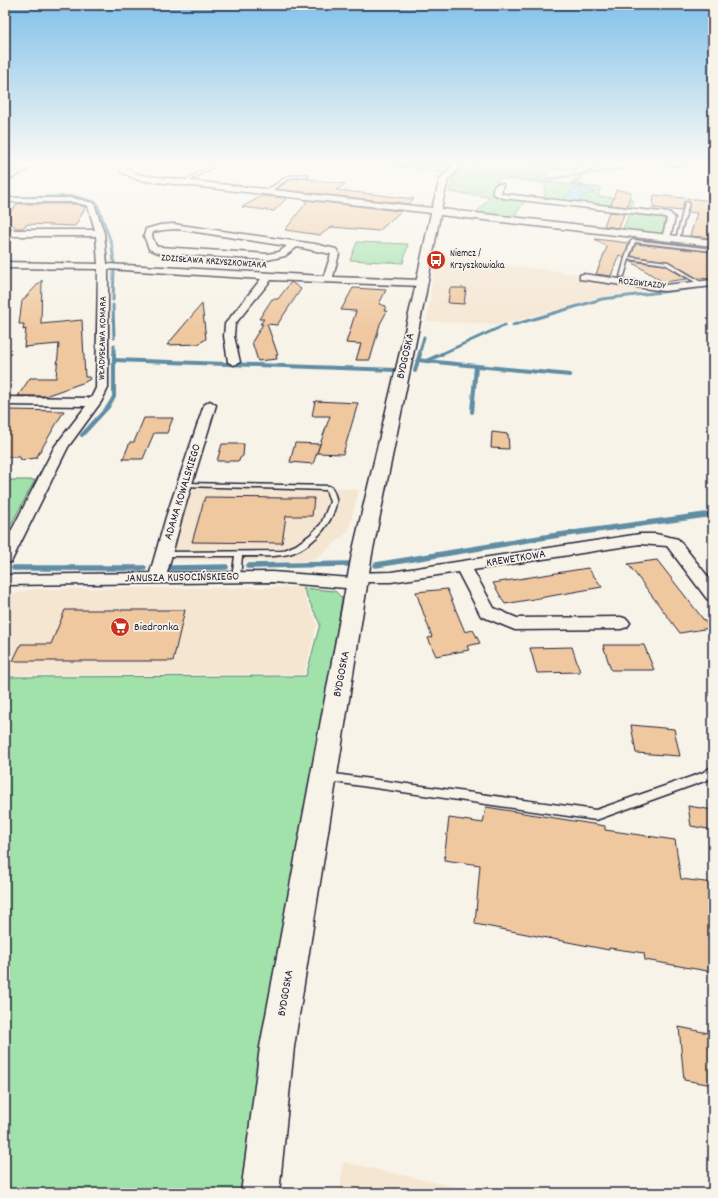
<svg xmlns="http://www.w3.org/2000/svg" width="718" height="1198" font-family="Dekko,sans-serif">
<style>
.built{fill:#f5e6d2}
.green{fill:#a1e1aa;stroke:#628272}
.water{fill:#8ad5ea;stroke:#608da4}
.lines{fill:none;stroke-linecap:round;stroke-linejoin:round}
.stream-far3{stroke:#608da4;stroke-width:2.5}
.stream-far2{stroke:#608da4;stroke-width:3}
.stream-far1{stroke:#608da4;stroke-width:4}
.stream{stroke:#608da4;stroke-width:5.5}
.building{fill:#f0c8a0;stroke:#22223b}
.service-casing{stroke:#22223b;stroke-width:3}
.minor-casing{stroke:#22223b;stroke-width:3}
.tertiary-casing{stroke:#22223b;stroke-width:3}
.service{fill:#f7f3e8;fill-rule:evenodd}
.minor{fill:#f7f3e8;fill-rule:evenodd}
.tertiary{fill:#f7f3e8;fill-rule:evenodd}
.labels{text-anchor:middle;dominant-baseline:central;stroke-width:3.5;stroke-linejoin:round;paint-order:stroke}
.far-poi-label{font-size:10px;fill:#22223b;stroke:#f7f3e8;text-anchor:start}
.far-street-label{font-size:10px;fill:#22223b;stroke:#f7f3e8}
.street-label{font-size:12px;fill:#22223b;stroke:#f7f3e8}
.poi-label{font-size:12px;fill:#22223b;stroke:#f7f3e8;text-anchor:start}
</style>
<rect width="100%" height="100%" fill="#f7f3e8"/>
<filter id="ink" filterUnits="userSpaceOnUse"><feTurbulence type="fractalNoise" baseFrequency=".025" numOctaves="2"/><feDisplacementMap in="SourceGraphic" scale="8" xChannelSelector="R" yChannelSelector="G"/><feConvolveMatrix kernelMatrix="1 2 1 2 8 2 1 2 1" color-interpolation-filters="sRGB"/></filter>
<g filter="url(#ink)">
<g class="built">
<polygon points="436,255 639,282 642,292 607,296 510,322 496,324 427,321"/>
<polygon points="190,482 294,483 359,490 348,532 313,561 169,560"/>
<polygon points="301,587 317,624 304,674 5,675 5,597 32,589"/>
<polygon points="343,1162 483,1193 340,1193"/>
</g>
<g class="green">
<polygon points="378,164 598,164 577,169 549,169 545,182 601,188 597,196 628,199 634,201 631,207 627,208 545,199 545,183 498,178 497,184 493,188 493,194 525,201 513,218 475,214 490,197 449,192 455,174"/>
<polygon points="630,212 665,216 663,234 622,231"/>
<polygon points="357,242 408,244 403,263 350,260"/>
<polygon points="5,480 35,480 5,536"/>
<polygon points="303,588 335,591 342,598 251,1193 5,1193 5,677 306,676 320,624"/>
</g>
<polygon class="water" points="574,188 585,188 595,192 585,195 578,202 562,200"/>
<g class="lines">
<g class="stream-far3">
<polyline points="635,164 688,166 695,164"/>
<polyline points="548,179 621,169 635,164"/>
<polyline points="581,188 583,185 571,184 581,178 581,174 605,164"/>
<polyline points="5,198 75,196 97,203 113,248"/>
</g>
<g class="stream-far2">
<polyline points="112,247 114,262"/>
<polyline points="113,300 114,271"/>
<polyline points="113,305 114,338"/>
<polyline points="513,325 602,299 713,286"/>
<polyline points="114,345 114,355"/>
<polyline points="419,355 424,337"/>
<polyline points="439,355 505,325"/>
</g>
<g class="stream-far1">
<polyline points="114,360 396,370"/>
<polyline points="418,360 420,354"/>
<polyline points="426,361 570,375"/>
<polyline points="415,371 418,360 426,361 442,354"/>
<polyline points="472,412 476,366"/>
<polyline points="82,435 108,407 114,397 114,354"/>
</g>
<g class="stream">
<polyline points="376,565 552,536 713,514"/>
<polyline points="248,566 348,564"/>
<polyline points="14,568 144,568"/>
<polyline points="171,568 226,567"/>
</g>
</g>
<g class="building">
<polygon points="308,178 307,179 346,184 336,190 414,199 409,204 276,189 291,179"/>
<polygon points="616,190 631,192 627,207 611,205"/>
<polygon points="654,195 713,201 713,238 690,236 697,213 688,212 690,202 684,202 681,211 653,208"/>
<polygon points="262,196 287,198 274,211 242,207"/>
<polygon points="305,200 401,211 379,231 332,227 320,235 285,230 307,202"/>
<polygon points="17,204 76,204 86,207 75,226 28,224 22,228 16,228 5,219"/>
<polygon points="609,212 624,214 619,228 604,226"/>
<polygon points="595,239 629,243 624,258 619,255 611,276 596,274 607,247"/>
<polygon points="636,244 713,252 713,279 697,278 668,261 631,256"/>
<polygon points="630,261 664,265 687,279 663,282"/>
<polygon points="42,280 41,324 82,320 85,377 89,377 90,379 85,382 45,396 18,396 30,378 56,378 59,344 24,347 26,329 23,330 24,324 19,324 22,301"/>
<polygon points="291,282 301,289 277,325 267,324 278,355 276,355 277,359 258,361 252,342 263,324 260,324 264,319 259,319 272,299 278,299"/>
<polygon points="353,288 386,290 379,304 386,306 384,311 387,311 380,324 370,360 356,360 361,344 346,343 356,311 341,310"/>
<polygon points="450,288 466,288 464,304 448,303"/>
<polygon points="202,304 206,339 198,344 167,345"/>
<polygon points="315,401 358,403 343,454 317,453 330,416 312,416"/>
<polygon points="9,410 64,411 36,458 21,460 20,457 5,457 5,416"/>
<polygon points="144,418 173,418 167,433 154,433 143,459 123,459 130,442 134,442"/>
<polygon points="492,432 508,434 509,449 491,448"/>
<polygon points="295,443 320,444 313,464 290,462"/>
<polygon points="222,444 244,444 243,456 240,458 239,461 217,461"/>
<polygon points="205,497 288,498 314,498 312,516 286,516 282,543 192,542"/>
<polygon points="657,560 689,601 710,628 680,633 628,564"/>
<polygon points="588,568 602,587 505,604 493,583"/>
<polygon points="447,589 465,632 473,630 480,643 467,646 469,650 436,656 428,638 432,637 416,592"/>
<polygon points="65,610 185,610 173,661 13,661 21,644 51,644"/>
<polygon points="603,645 644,645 654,670 611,670"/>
<polygon points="572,647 580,672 537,673 530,648"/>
<polygon points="631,725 674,729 680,756 636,753"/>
<polygon points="688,806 713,810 713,830 691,826"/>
<polygon points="486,807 605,826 605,830 675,840 681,879 713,883 713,972 645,960 644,953 609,948 609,950 475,924 480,865 444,860 449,818 483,823"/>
<polygon points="679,1027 713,1034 713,1085 684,1080"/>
</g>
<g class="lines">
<defs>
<g id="service">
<polygon points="213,164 218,164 186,183 183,182"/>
<polygon points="307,174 308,176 290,178 267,193 264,192 288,176"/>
<polygon points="687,202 689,203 679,239 676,240 685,203"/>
<polygon points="633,240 713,249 713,251 635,242 629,257 668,262 704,284 700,285 665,264 629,259 624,276 620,277 625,258 631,241"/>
<path d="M185,483l144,3 3,2c2,4 5,11 4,15 -4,24 -29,49 -53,52 -13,2 -27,1 -41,1l-2,22 -4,3 -4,-3 3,-22h-71l-4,-2 4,-2 118,-1 14,-6 14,-10 11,-11 9,-22 -4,-12 -143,-4 -1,-1z"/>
<polygon points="713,766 713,776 710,779 596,820 327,781 323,780 322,777 323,774 327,773 596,810 702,773"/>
</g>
<g id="minor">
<polygon points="29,164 37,164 5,182 5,177"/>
<polygon points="497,184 503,184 501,193 504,194 670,213 675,218 670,238 666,241 662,238 667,219 665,217 503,198 493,194 493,188"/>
<path d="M5,198h68l21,5 10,30 3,31 217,12 7,-22 -34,-7 -12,9 -18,4 -109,-7 -9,-4 -5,-13 2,-7 14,-4 13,-1 142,20 21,5 3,5 -6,23 89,3 5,3 -5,3 -151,-6 -36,44 -1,12 6,26 -6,3 -6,-3 -4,-26 1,-12 36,-45 -153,-10v119l-7,14 -33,45 -55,111 -2,4 -6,1v-20l50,-97 31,-40 -81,-1v-8l86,1 5,-10 2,-119 -93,-1v-6l93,2 -2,-28h-91v-6h90l-7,-24 -15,-4h-68zM177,229l110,17 -8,6 -12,2 -107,-7 -4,-1 -4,-10 1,-4 10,-2z"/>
<polygon points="583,274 664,285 713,280 713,286 664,291 580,279 580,275"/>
<polygon points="210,401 216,405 182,517 167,573 272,572 351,578 353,573 391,572 640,534 656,534 678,539 713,583 713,601 707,599 667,546 640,544 473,570 494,608 517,618 621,617 627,619 630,623 627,627 621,629 515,630 481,616 458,572 391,582 365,582 366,584 364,588 358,589 272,582 5,585 5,575 150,573 166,517 204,405"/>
</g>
<polygon id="tertiary" points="118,164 126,164 128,169 140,175 432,208 440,179 454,164 463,164 448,180 441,209 713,240 713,246 440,215 425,297 372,554 294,1047 279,1193 241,1193 260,1047 352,554 413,297 431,213 138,180 121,172"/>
</defs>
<use href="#service" class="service-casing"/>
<use href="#minor" class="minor-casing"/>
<use href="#tertiary" class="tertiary-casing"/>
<use href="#service" class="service"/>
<use href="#minor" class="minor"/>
<use href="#tertiary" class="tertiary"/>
</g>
</g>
<linearGradient id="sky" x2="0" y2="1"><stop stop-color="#82c1e9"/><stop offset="0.49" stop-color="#fbfaf5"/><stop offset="1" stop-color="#fbfaf5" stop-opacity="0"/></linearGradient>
<rect width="718" height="332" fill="url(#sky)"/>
<defs>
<symbol id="bus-disc" viewBox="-11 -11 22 22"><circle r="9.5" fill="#c8321e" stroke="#f7f3e8"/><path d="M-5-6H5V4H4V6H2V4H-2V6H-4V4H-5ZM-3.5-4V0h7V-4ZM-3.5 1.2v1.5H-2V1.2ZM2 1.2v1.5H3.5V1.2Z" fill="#fff"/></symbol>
<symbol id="supermarket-disc" viewBox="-11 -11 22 22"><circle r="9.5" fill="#c8321e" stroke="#f7f3e8"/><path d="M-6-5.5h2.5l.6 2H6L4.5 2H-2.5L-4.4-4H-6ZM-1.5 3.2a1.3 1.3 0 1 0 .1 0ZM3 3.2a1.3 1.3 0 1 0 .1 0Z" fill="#fff"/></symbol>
</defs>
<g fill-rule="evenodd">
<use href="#bus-disc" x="425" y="249" width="22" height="22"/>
<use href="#supermarket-disc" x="109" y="616" width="22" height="22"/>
</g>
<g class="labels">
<g class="far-poi-label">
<text x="450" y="254">Niemcz /<tspan x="450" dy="12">Krzyszkowiaka</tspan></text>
</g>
<g class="far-street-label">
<text transform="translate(214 262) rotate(4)">ZDZISŁAWA KRZYSZKOWIAKA</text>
<text transform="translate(642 284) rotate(6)">ROZGWIAZDY</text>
<text transform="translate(103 338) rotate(-89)">WŁADYSŁAWA KOMARA</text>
</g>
<g class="street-label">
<text transform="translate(406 356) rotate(-77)">BYDGOSKA</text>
<text transform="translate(183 492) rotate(-73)">ADAMA KOWALSKIEGO</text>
<text transform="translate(516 559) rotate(-9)">KREWETKOWA</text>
<text transform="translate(182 578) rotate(-1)">JANUSZA KUSOCIŃSKIEGO</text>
<text transform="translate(342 674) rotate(-79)">BYDGOSKA</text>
<text transform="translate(286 993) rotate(-80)">BYDGOSKA</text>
</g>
<g class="poi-label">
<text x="134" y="627">Biedronka</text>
</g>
</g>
<rect width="718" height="1198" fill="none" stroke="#f7f3e8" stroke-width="20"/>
<rect x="10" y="10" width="698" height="1178" fill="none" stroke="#22223b" stroke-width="1.5" filter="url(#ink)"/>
</svg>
